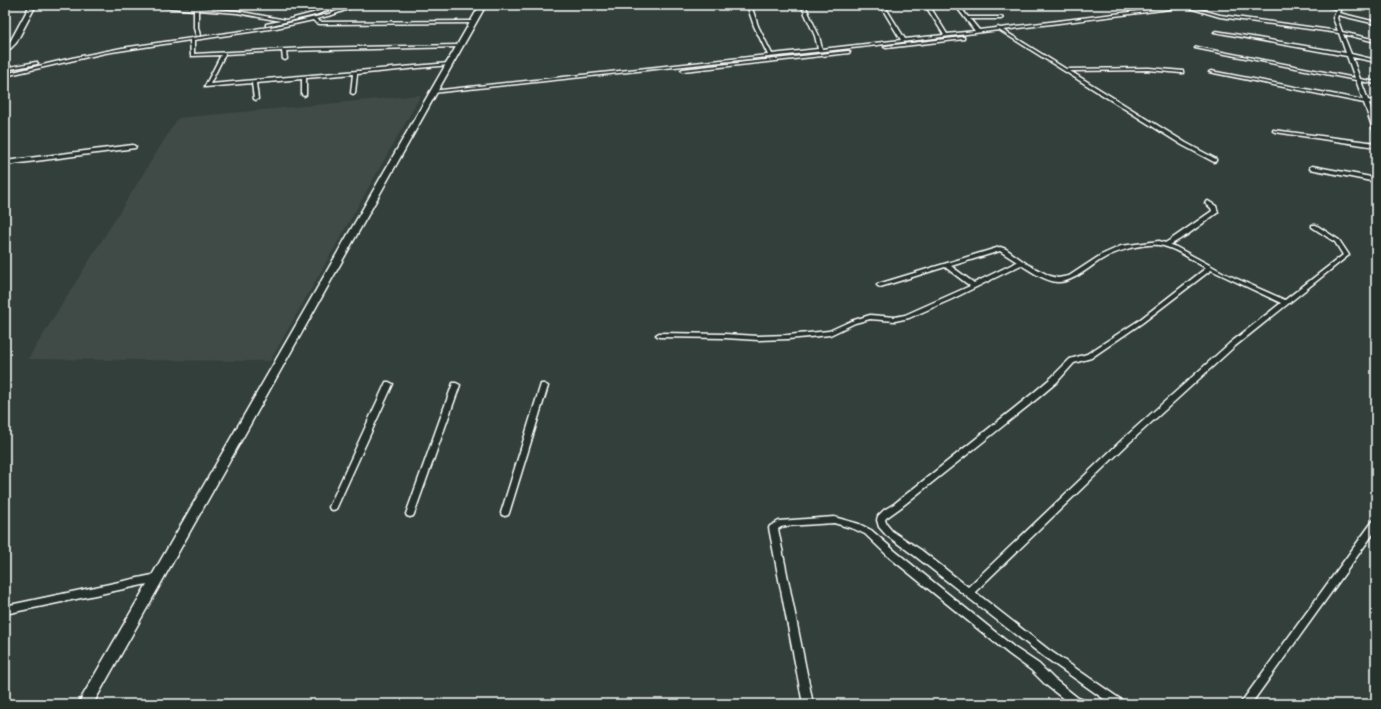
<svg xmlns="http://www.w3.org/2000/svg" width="1381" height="709" font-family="'Shantell Sans',sans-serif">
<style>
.built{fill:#404c47}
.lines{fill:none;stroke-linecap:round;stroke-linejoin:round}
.minor-casing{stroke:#fff;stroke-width:3}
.secondary-casing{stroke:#fff;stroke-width:3}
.primary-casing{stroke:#fff;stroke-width:3}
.minor{fill:#26332d;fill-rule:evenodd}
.secondary{fill:#26332d;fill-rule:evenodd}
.primary{fill:#26332d;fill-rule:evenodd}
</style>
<rect width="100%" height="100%" fill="#333f3a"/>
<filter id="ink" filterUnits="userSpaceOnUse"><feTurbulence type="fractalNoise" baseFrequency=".025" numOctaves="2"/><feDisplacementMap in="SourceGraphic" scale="8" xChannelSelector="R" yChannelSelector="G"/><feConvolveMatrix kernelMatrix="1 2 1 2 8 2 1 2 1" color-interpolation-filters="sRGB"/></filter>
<g filter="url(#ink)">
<polygon class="built" points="421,95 270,361 28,359 178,118"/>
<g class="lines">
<defs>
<g id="minor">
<polygon points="147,5 196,7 237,11 286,20 313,13 336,5 342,5 315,15 267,26 266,26 266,24 281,21 237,13 198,10 198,28 200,35 198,36 196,35 194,28 194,10 149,6"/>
<polygon points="353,5 359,5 332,15 316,19 320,22 473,21 475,22 473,23 320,24 316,23 313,20 276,28 194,40 194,54 305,48 459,45 461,46 459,47 286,51 287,59 285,60 283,59 282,51 225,54 210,84 449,63 451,64 449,65 357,74 355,93 353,94 351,93 353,74 306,78 306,95 304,96 302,95 302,79 256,83 258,99 256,100 254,99 252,83 205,87 205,86 221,55 191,56 190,40 105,53 5,76 5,74 72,58 122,48 276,26 329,14"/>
<polygon points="747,5 751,5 758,26 772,54 818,49 815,36 801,5 805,5 819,36 822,49 901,40 880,5 884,5 905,39 944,35 925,5 929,5 947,34 975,31 955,5 959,5 968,17 1001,17 1003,18 1001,19 970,19 979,30 996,28 998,27 1000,28 1187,5 1198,5 1191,7 1220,15 1338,31 1333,18 1337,9 1320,5 1338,7 1338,5 1342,5 1339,13 1376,22 1376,24 1338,15 1337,18 1342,32 1376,40 1376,42 1343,34 1351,54 1376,60 1376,62 1352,57 1360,79 1376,82 1376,84 1361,81 1368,100 1376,102 1376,104 1369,103 1376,125 1376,133 1374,132 1364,103 1209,72 1211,71 1363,100 1356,80 1195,48 1197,47 1355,78 1347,56 1214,32 1216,31 1346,53 1339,33 1220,17 1186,7 1003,30 1066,69 1149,68 1183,71 1183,73 1181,73 1149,70 1070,71 1186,143 1216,159 1216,161 1214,162 1182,145 999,30 861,47 432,93 430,92 432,91 768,55 754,26"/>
<polygon points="1369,5 1376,5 1376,7 1370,6"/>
<polygon points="963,37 964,37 964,39 886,48 884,47 886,46"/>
<polygon points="5,41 15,43 13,44 5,43"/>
<polygon points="848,51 850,52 849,53 683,71 681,70 683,69"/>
<polygon points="36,62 38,63 37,64 5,70 5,68"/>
<polygon points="1273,130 1376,143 1376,147 1275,132 1273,131"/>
<polygon points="133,145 136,147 135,148 5,165 5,161"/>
<polygon points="1312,166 1376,178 1376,182 1310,169 1310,167"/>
<path d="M1208,201l8,5 2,6 -1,1 -30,22 -17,10 6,2 50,27 59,26 58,-45 -8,-13 -23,-15v-2h4l23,15 10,15 -115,92 -104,95 -155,150 74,58 74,51 1,3h-13l-68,-48 -128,-100 -29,-21 -7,-8 -2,-7 1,-4 6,-6 10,-6 138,-110 19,-16 19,-19 17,-5 51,-33 68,-53c-14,-8 -30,-20 -47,-23 -14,-2 -40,5 -53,12 -14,7 -32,26 -49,25 -12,-1 -26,-11 -36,-17l-69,34 -43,19 -14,3 -25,-2 -15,4 -25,12 -42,4 -30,1 -33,-2 -66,-1 -3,-2 3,-2 66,1 33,2 30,-1 41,-4 22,-10 19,-6 25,2 10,-2 65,-29 -25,-19 -65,20 -2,-1 -1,-1 1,-1 122,-37 6,2 21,15 23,12 8,2 11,-2 32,-21 20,-9 38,-5 6,2 5,-3 42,-29 -1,-3 -6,-5zM1000,251l17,11 -43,21 -23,-17zM1211,270l70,33 -51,40 -106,95 -156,149 -47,-37 -29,-19 -5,-6 -2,-5 1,-2 14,-10 138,-110 19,-16 17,-19 17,-5 51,-35z"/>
<polygon points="386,382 389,382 393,384 337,507 336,509 333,510 330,509 329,507"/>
<polygon points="453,383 456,383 460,385 414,514 413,516 410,517 407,516 406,514"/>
<polygon points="541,384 544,384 548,386 509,513 508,515 505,516 502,515 501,513"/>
<polygon points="834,517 859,524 871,530 895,551 1015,648 1039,664 1054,679 1078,698 1086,701 1087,704 1070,704 1046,685 1031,670 1009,654 889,557 865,534 854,529 834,523 786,526 781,527 778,529 813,704 803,704 769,528 770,526 779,521"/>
<polygon points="1376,520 1376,530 1251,704 1240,704 1373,521"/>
<polygon points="157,574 160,575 162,578 160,581 157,582 5,614 5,606"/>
</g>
<polygon id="secondary" points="480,5 486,5 93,704 78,704"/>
<polygon id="primary" points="30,5 36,5 16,43 5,54 5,48 10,42"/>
</defs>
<use href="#minor" class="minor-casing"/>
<use href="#secondary" class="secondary-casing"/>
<use href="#primary" class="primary-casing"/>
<use href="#minor" class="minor"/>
<use href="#secondary" class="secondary"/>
<use href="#primary" class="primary"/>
</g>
</g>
<rect width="1381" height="709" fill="none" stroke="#26332d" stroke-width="20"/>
<rect x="10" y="10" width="1361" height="689" fill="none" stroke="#fff" stroke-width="1.5" filter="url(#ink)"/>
</svg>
